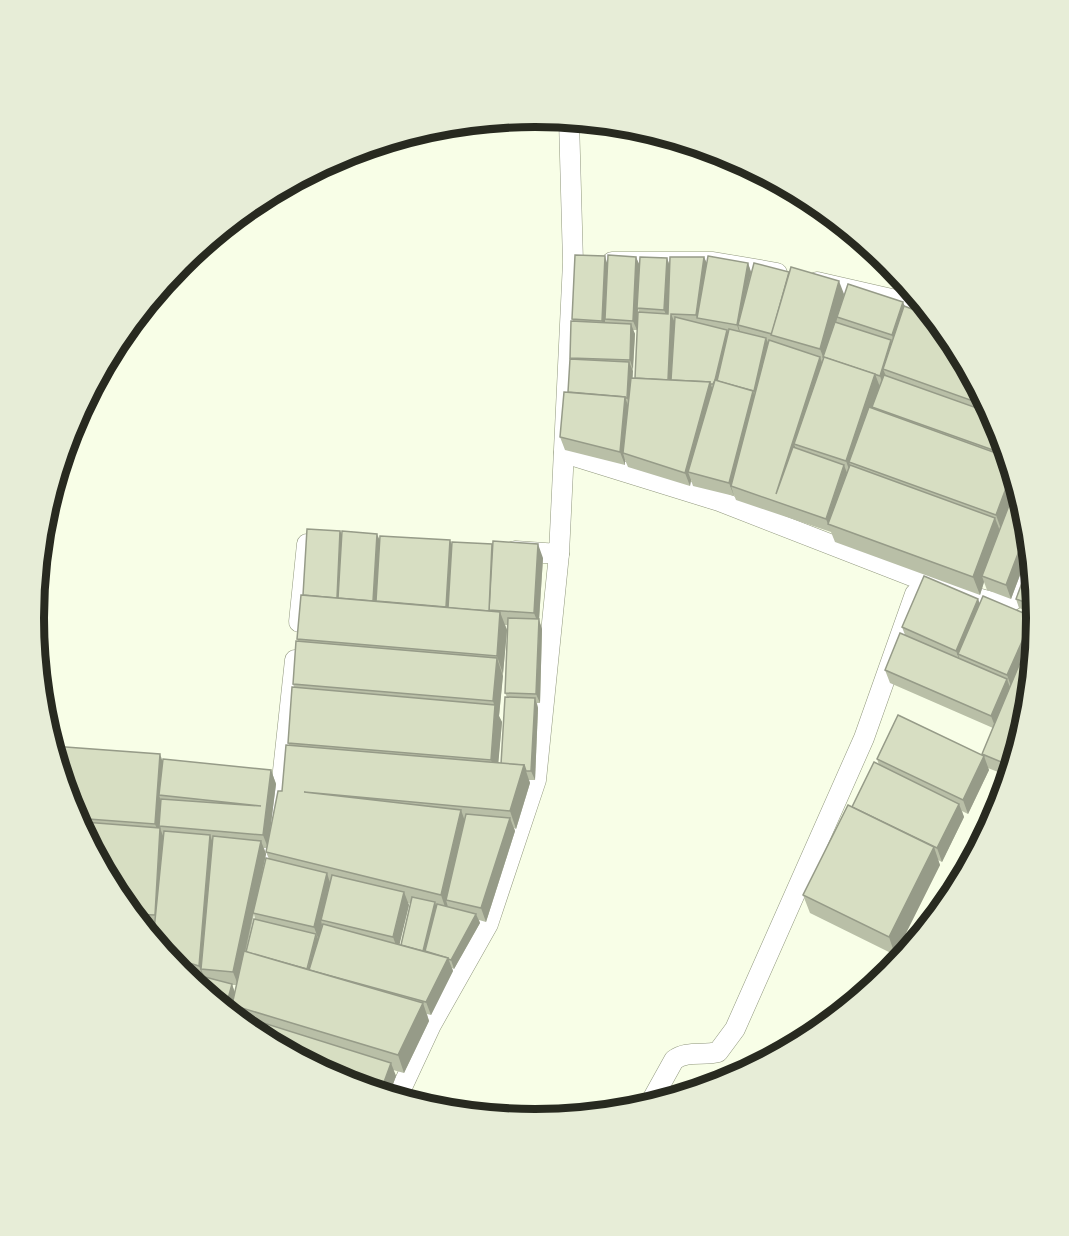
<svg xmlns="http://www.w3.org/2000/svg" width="1069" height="1236" font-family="Mulish,sans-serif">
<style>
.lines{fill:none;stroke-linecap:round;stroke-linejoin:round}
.minor-casing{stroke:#90977d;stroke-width:21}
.minor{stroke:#fff;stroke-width:20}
.wall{fill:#b9bfa7;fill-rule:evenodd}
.shaded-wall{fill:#969b88}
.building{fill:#d7dec2;stroke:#969b88;stroke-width:1.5}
.rim{fill:none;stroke:#282a20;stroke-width:8}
</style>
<rect width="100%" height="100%" fill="#f8fee7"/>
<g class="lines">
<defs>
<g id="minor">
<polyline points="612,262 713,262 777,273"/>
<polyline points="817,282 909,303"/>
<polyline points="564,453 719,501 940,587"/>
<polyline points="515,551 559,554 573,262 569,120"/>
<polyline points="299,622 307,544"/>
<polyline points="263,883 282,780 295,660"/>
<polyline points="397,1098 431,1025 488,924 536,780 559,554"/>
<path d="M649,1105l25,-45c13,-10 29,-4 44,-8l17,-23 129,-291 51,-144c24,-24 81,25 102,3 5,-5 8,-14 11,-21"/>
</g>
</defs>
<use href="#minor" class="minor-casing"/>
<use href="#minor" class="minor"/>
</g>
<g class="wall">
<path d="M636,257l3,8 28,-7 3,8 34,-9 3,7 41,-1 3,9 93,22 61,12 47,34 46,86 28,94 3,31 -18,48 -24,-9 -3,-8 -4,13 -145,-53 -4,-10 -95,-32 -2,-5v1l-41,-10 -2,-6 -1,6 -62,-19 -3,-7v5l-60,-15 -5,-13 8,-45 5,-71 -1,-2 36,-55zM638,309l1,3 -4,66h-3l3,-44 -2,-4h4z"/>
<path d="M340,531l2,4 38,5 72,5 91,13 -4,62 3,9 -2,74h-3l1,5 -3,72h-6l1,3 -14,46 -2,-1 1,3 -29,91 -7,-2 1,3 -26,46 -2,-1 1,3 -22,44 -4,-1 2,7 -25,52 -11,-3 3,6 -7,19 -47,-14 -107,-67 -3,-9 3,-11 -5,19 -50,-41 -27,-32 1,-12h-3l2,4 -1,7 -35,-43 -46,-86 92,-49 108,9 5,14 -6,46 12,-39 7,-46 -1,-2 6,-56 -1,-3 5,-43 -1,-2 6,-44zM505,625h3l-3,68 2,4 -6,67 -3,-1 4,-41 -3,-6 8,-86zM264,848h3l-1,4 3,7 -10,31 7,-36zM408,903l3,1 -10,41 -2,-1 10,-39zM254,914l1,5 -9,33v-1zM232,985h5l-2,8z"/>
<polygon points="1031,565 1036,614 1019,608 1016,599"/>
<polygon points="978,599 980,604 1035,623 1026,716 1008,776 988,768 989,770 968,814 962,811 964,817 942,862 938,860 940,865 895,955 810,913 803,895 852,807 879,765 877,759 983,756 982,754 993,728 890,683 885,670 905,635 902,627"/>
</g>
<g class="shaded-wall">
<polygon points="605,256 608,266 605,319 605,330 602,321"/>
<polygon points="636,257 640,266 637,330 633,321"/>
<polygon points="704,257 708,266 697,318 699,324 696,315"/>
<polygon points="667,258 670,267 668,319 664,310"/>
<polygon points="748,263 751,272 738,325 740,332 740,334 737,325"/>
<polygon points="839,281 844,294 825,362 820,349"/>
<polygon points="903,302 907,311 895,345 892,335"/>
<polygon points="671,314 675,323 672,390 668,380"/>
<polygon points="631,324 635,334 633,370 630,360"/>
<polygon points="727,330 731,340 720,382 714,384"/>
<polygon points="766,338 770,347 757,400 754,391"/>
<polygon points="891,340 895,350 883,369 886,376 883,385 880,376"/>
<polygon points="820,357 825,371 794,444 798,454 776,494"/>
<polygon points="629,362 633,371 631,408 627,398"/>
<polygon points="875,374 880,387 849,462 852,470 851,475 846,461"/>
<polygon points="710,382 715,396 688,472 691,480 690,486 685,473"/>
<polygon points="753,391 758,404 731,486 734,496 729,483"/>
<polygon points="625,397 630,411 623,453 625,460 625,465 620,452"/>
<polygon points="844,465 849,478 828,524 831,532 826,519"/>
<polygon points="1012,472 1018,491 1002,532 996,515"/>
<polygon points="995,518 1002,536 982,576 984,582 980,595 973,577"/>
<polygon points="1027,530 1029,551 1011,599 1006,585"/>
<polygon points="340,531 344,540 340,601 337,599"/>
<polygon points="377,534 381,543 376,612 373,603"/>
<polygon points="450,540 454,550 450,611 446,610"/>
<polygon points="538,544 543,558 539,620 542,629 540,703 536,694 539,626 534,613"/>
<polygon points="978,599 983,613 958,654 961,663 961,664 956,651"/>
<polygon points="500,612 507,630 503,674 497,656"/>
<polygon points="1033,617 1035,623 1034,641 1030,640 1032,645 1012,689 1007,675"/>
<polygon points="497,658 503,676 499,716 502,722 497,778 491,760 495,708 493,701"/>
<polygon points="1007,679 1012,693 996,729 991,716"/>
<polygon points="40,690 43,697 42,711"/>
<polygon points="535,698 538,708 535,780 531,771"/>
<polygon points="160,754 165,768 159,795 162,804 159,826 160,830 160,837 155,824"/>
<polygon points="984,756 989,770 968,814 963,800"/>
<polygon points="524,765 530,783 516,829 510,811"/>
<polygon points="271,770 276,784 268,848 263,835"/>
<polygon points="959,804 964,817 942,862 937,848"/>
<polygon points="461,810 467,827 446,900 448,907 447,913 441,895"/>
<polygon points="510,818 515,831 486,922 481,908"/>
<polygon points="160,828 165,841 160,929 155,915"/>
<polygon points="210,835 215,849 201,969 204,977 204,979 199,966"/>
<polygon points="261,841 266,854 238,985 233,972"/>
<polygon points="934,847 940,865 895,955 889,937"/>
<polygon points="327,873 331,886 321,920 322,925 319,941 314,927"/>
<polygon points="404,892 409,905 398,951 393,937"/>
<polygon points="435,902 438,912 428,953 423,951"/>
<polygon points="476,914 480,923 454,969 451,960"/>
<polygon points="148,918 153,932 152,939 147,933"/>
<polygon points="316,934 320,943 313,971 307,972"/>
<polygon points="448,958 453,971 431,1015 426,1002"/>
<polygon points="232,984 235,993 230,1013 225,1010"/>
<polygon points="423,1003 429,1021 404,1073 398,1055"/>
<polygon points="391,1063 396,1076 389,1095 380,1093"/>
</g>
<g class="building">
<polygon points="575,255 605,256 602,321 572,319"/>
<polygon points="608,255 636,257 633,321 605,319"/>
<polygon points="708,256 748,263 737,325 697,318"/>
<polygon points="640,257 667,258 664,310 637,308"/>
<polygon points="670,257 704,257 696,315 671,314 668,380 635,378 638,312 668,314"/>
<polygon points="754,263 789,272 772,334 738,325"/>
<polygon points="791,267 839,281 820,349 771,335"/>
<polygon points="848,284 903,302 892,335 837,317"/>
<polygon points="904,306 933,317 952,340 987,406 883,369"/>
<polygon points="675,317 727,330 715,380 713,384 710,384 710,382 671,380"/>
<polygon points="571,321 631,324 630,360 570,358"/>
<polygon points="835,322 891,340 880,376 823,357"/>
<polygon points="729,329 766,338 754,391 717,381"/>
<polygon points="769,340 820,357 776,494 793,447 844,465 826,519 731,486"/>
<polygon points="824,357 875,374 846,461 794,444"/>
<polygon points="570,359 629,362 627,398 625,398 625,397 568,392"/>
<polygon points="884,375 991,413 998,426 1007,455 872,407"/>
<polygon points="631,378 710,382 685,473 623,453"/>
<polygon points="715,380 753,391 729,483 688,472"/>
<polygon points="564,392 625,397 620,452 560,437"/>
<polygon points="869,407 1007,457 1012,472 996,515 849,462"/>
<polygon points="850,465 995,518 973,577 828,524"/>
<polygon points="1016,487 1026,520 1027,530 1006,585 982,576"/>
<polygon points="307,529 340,531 337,598 303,595"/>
<polygon points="342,531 377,534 373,601 338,598"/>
<polygon points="380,536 450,540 446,607 376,601"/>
<polygon points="493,541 538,544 534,613 489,610"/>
<polygon points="452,542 492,544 489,611 448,608"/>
<polygon points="1029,564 1031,565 1035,606 1016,599"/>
<polygon points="924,576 978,599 956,651 902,627"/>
<polygon points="301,595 500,612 497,656 297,639"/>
<polygon points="983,596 1033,617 1007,675 958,654"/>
<polygon points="508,618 539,619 536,694 505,693"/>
<polygon points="1035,629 1034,641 1030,640"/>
<polygon points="900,633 1007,679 991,716 885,670"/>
<polygon points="296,641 497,658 493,701 293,684"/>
<polygon points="1029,641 1034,643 1026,716 1011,766 982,754"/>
<polygon points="292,687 495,705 491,760 288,743"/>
<polygon points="505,697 535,698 531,771 526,771 524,765 501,764"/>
<polygon points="898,715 984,756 963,800 877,759"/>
<polygon points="286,745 524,765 510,811 304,792 461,810 441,895 266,852 278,791 282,791"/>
<polygon points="52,746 160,754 155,824 75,818 71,810"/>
<polygon points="163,759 271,770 263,835 159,826 161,799 261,806 159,795"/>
<polygon points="874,762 959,804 937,848 852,807"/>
<polygon points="848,805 934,847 889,937 803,895"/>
<polygon points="466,814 510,818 481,908 446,900"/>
<polygon points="84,822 160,828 155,915 132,914 117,896 83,833"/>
<polygon points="164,831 210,835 199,966 166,956 153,940"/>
<polygon points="213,836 261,841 233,972 201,969"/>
<polygon points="266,858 327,873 314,927 253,913"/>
<polygon points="332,875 404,892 393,937 321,920"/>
<polygon points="412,897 435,902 423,951 401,945"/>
<polygon points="437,904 476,914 451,960 448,959 448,958 425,951"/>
<polygon points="135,918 148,918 147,933"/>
<polygon points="254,919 316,934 307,969 246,952"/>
<polygon points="323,924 448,958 426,1002 331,976 309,970"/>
<polygon points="244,951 423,1003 398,1055 232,1005"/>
<polygon points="178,970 232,984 225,1010 180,972"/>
<polygon points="232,1013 391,1063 380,1093 342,1081 256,1035 232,1015"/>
</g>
<path d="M0 0H1069V1236H0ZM44 618a491 491 0 1 1 982 0a491 491 0 1 1-982 0Z" fill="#e7edd7" fill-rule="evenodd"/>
<path class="rim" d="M44 618a491 491 0 1 1 982 0a491 491 0 1 1-982 0Z"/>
</svg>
